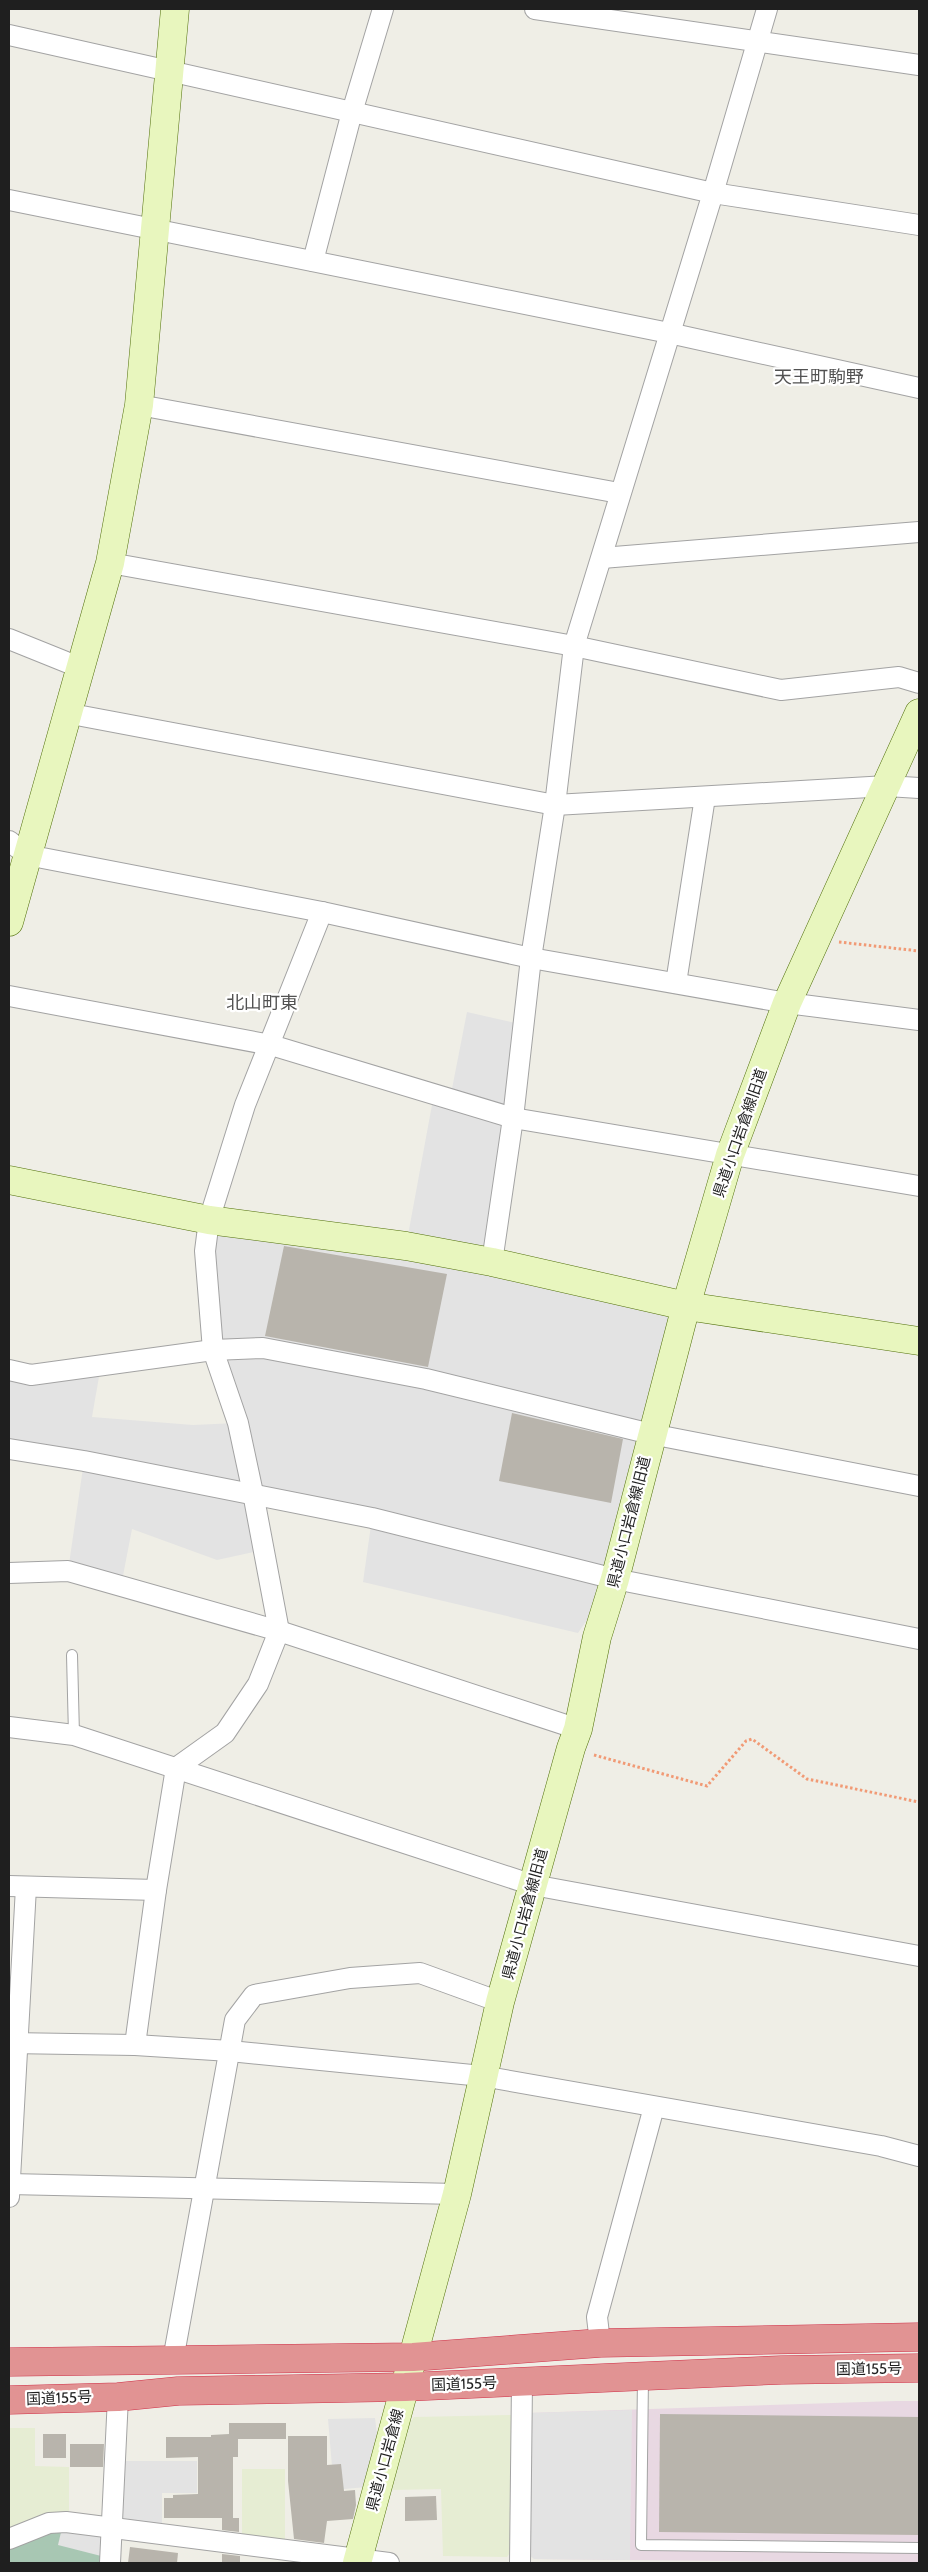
<svg xmlns="http://www.w3.org/2000/svg" width="928" height="2572" font-family="Cabin,'Noto Sans JP',sans-serif">
<style>
.industrial{fill:#e8d8e2}
.farmland{fill:#e6edd3}
.cemetery{fill:#a8c7b3}
.parking{fill:#e3e3e3}
.building{fill:#b8b4ac}
.lines{fill:none;stroke-linecap:round;stroke-linejoin:round}
.lane-casing{stroke:#a3a3a3;stroke-width:12}
.street-casing{stroke:#a3a3a3;stroke-width:22}
.secondary-casing{stroke:#52700c;stroke-width:29}
.highway-casing{stroke:#d03048;stroke-width:29}
.path{stroke:#f19a75;stroke-width:3;stroke-dasharray:2.5 2.5;stroke-linecap:butt}
.lane{stroke:#fff;stroke-width:10}
.street{stroke:#fff;stroke-width:20}
.secondary{stroke:#e8f6be;stroke-width:28}
.highway{stroke:#e19393;stroke-width:28}
.labels{text-anchor:middle;dominant-baseline:central;stroke-width:4.5;stroke-linejoin:round;paint-order:stroke}
.street-label{font-size:15px;fill:#1f1f1f;stroke:#fff}
.quarter-label{font-size:18px;fill:#525252;stroke:#fff}
</style>
<rect width="100%" height="100%" fill="#efeee6"/>
<polygon class="industrial" points="896,2401 919,2401 919,2563 534,2559 528,2413"/>
<g class="farmland">
<polygon points="511,2415 513,2549 507,2557 443,2556 441,2489 389,2490 404,2431 414,2417"/>
<polygon points="9,2428 35,2428 35,2466 69,2467 69,2517 9,2531"/>
<polygon points="242,2469 285,2469 285,2547 242,2540"/>
</g>
<polygon class="cemetery" points="62,2528 105,2557 104,2563 9,2563 9,2547"/>
<g class="parking">
<polygon points="467,1012 524,1025 492,1262 686,1306 615,1579 578,1633 363,1582 372,1518 254,1493 263,1550 217,1560 132,1529 121,1586 68,1571 84,1461 9,1449 9,1370 101,1365 92,1417 193,1425 237,1423 213,1350 209,1220 406,1246 434,1094 450,1099"/>
<polygon points="632,2410 630,2560 534,2559 527,2553 528,2413"/>
<polygon points="375,2418 378,2442 366,2487 334,2490 328,2419"/>
<polygon points="123,2461 197,2461 197,2493 162,2493 162,2528 125,2524 120,2516"/>
<polygon points="62,2528 106,2534 105,2557 58,2545"/>
</g>
<g class="building">
<polygon points="284,1246 447,1274 428,1367 265,1336"/>
<polygon points="512,1413 623,1439 611,1503 499,1481"/>
<polygon points="660,2414 919,2417 919,2535 659,2532"/>
<polygon points="229,2423 286,2423 286,2439 238,2439 238,2457 233,2457 233,2518 239,2518 239,2532 222,2530 222,2518 164,2518 164,2498 173,2498 173,2495 198,2494 198,2457 166,2458 166,2437 211,2437 211,2435 229,2434"/>
<rect x="43" y="2434" width="23" height="24"/>
<polygon points="288,2436 327,2436 327,2465 341,2464 344,2491 355,2490 356,2505 353,2519 327,2521 324,2543 294,2539 288,2481"/>
<polygon points="70,2444 104,2444 103,2467 70,2467"/>
<polygon points="436,2496 437,2520 405,2521 405,2497"/>
<polygon points="130,2547 178,2553 177,2563 128,2563"/>
<polygon points="222,2554 240,2556 240,2563 222,2563"/>
</g>
<g class="lines">
<defs>
<g id="lane">
<polyline points="72,1655 74,1735"/>
<polyline points="643,2377 641,2545 919,2548"/>
</g>
<g id="street">
<polyline points="535,9 919,65"/>
<polyline points="9,35 713,193 919,225"/>
<polyline points="9,200 669,333 919,388"/>
<polyline points="313,261 352,112 383,9"/>
<polyline points="139,405 619,493"/>
<polyline points="602,558 919,532"/>
<polyline points="110,563 574,646 781,690 899,677 919,683"/>
<polyline points="9,639 81,668"/>
<polyline points="66,713 555,805 887,786 919,788"/>
<polyline points="9,841 27,855 322,912 531,958 787,1003 919,1020"/>
<polyline points="676,983 705,797"/>
<polyline points="9,996 271,1045 513,1118 919,1186"/>
<polyline points="492,1262 513,1118 531,958 555,805 574,646 713,193 767,9"/>
<polyline points="9,1370 31,1375 213,1350 263,1348 426,1379 651,1434 919,1486"/>
<polyline points="9,1449 84,1461 372,1518 615,1579 919,1639"/>
<polyline points="9,1573 68,1571 279,1631 578,1729"/>
<polyline points="9,1727 74,1735 533,1885 919,1956"/>
<polyline points="9,1886 156,1890"/>
<polyline points="9,2043 135,2045 230,2051 482,2076 881,2146 919,2156"/>
<polyline points="135,2045 156,1890 176,1768 225,1733 258,1684 279,1631 253,1493 238,1423 213,1350 205,1251 209,1220 245,1105 322,912"/>
<polyline points="9,2184 457,2194"/>
<polyline points="9,2197 26,1887"/>
<polyline points="600,2343 597,2317 654,2107"/>
<polyline points="173,2360 235,2020 254,1995 350,1978 420,1973 500,2002"/>
<polyline points="9,2539 49,2523 66,2522 389,2563"/>
<polyline points="110,2563 118,2397"/>
<polyline points="520,2563 522,2382"/>
</g>
<g id="secondary">
<polyline points="9,922 110,563 139,405 175,9"/>
<polyline points="9,1180 209,1220 406,1246 492,1262 686,1306 919,1341"/>
<polyline points="357,2563 457,2194 500,2002 571,1748 578,1729 597,1637 615,1579 686,1306 730,1155 787,1003 919,713"/>
</g>
<g id="highway">
<polyline points="9,2362 413,2357 600,2343 919,2337"/>
<polyline points="9,2400 118,2397 178,2391 405,2387 781,2370 919,2368"/>
</g>
</defs>
<use href="#lane" class="lane-casing"/>
<use href="#street" class="street-casing"/>
<use href="#secondary" class="secondary-casing"/>
<use href="#highway" class="highway-casing"/>
<g class="path">
<polyline points="839,942 919,951"/>
<polyline points="594,1755 707,1786 746,1741 752,1739 807,1779 919,1802"/>
</g>
<use href="#lane" class="lane"/>
<use href="#street" class="street"/>
<use href="#secondary" class="secondary"/>
<use href="#highway" class="highway"/>
</g>
<g class="labels">
<g class="street-label">
<text transform="translate(740 1133) rotate(-71)">県道小口岩倉線旧道</text>
<text transform="translate(629 1522) rotate(-76)">県道小口岩倉線旧道</text>
<text transform="translate(525 1914) rotate(-75)">県道小口岩倉線旧道</text>
<text transform="translate(869 2369) rotate(-1)">国道155号</text>
<text transform="translate(464 2384) rotate(-2)">国道155号</text>
<text transform="translate(59 2398) rotate(-2)">国道155号</text>
<text transform="translate(385 2460) rotate(-75)">県道小口岩倉線</text>
</g>
<g class="quarter-label">
<text x="819" y="377">天王町駒野</text>
<text x="262" y="1003">北山町東</text>
</g>
</g>
<rect width="928" height="2572" fill="none" stroke="#1f1f1f" stroke-width="20"/>
</svg>
